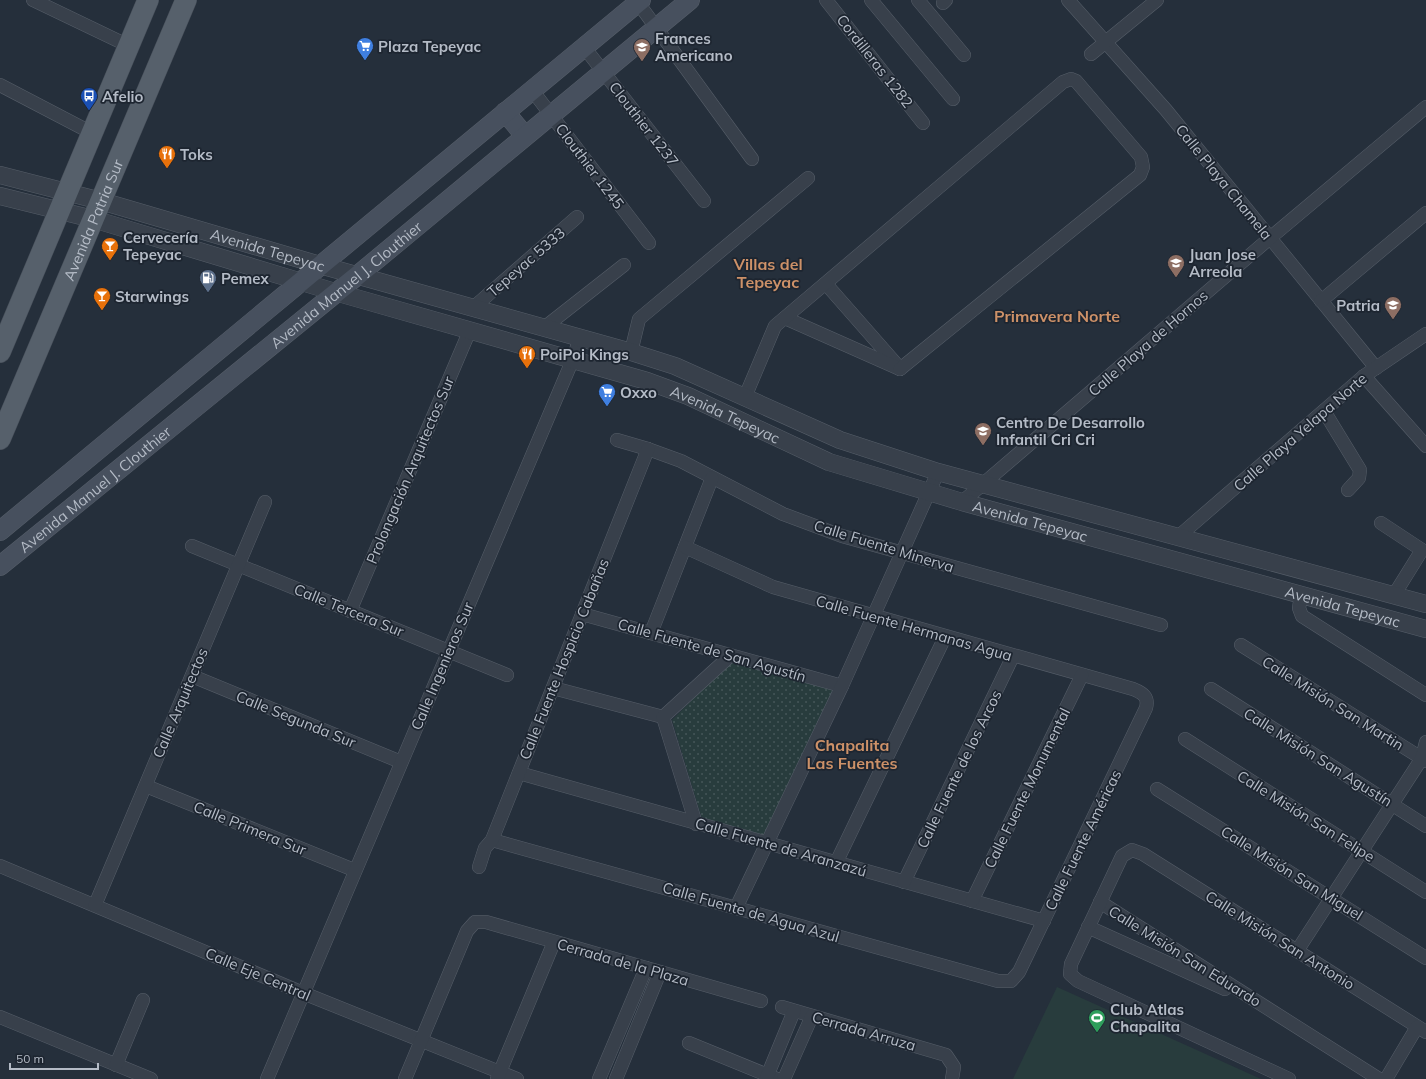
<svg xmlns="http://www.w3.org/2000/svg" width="1426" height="1079" font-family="Mulish,sans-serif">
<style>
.green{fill:url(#green-dots)}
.pitch{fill:#283c3d}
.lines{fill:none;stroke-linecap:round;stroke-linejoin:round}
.minor-casing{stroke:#565e69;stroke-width:14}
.tertiary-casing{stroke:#565e69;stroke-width:18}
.secondary-casing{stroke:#565e69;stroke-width:20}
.primary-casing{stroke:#444c57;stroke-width:22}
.minor{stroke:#38404b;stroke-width:13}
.tertiary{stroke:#38404b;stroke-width:17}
.secondary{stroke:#47505e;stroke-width:19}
.primary{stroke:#56606b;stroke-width:21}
.labels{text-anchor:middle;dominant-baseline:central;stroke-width:3.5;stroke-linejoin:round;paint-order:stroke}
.poi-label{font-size:15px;font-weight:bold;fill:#b4bbc6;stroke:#1d2530;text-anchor:start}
.street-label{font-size:15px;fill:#b4bbc6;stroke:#1d2530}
.neighbourhood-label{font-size:16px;font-weight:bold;fill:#cd9168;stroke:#1d2530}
</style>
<defs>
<pattern id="green-dots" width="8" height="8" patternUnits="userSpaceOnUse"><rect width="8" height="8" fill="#283c3d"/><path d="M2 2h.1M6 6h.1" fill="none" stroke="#455658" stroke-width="1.8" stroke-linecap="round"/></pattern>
</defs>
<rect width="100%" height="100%" fill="#252f3b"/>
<polygon class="green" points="733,659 835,688 763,836 702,819 672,720"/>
<polygon class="pitch" points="1057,987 1261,1079 1013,1079"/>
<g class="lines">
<defs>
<g id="minor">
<polyline points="33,0 129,46"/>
<polyline points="636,0 752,159"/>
<polyline points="826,0 923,123"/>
<polyline points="871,0 953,99"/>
<polyline points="918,0 964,55"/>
<polyline points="1068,0 1166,110 1376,368"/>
<polyline points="943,3 946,0"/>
<polyline points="584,47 704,201"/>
<polyline points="1091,54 1157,0"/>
<polyline points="0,85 92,133"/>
<polyline points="532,90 649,243"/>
<polyline points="826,284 898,366"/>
<polyline points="1321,301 1426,213"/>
<polyline points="474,307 577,217"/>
<polyline points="785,318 900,369"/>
<polyline points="545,327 624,265"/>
<polyline points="631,352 639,319 808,178"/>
<polyline points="1364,376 1426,446"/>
<polyline points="745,397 775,326 1063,82 1071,79 1076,81 1141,157 1143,167 1140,175 900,369"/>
<polyline points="1324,411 1360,470 1359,478 1348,490"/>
<polyline points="617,440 648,449 681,461 783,514 842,536 1161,625"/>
<polyline points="962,502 1270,238 1426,107"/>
<polyline points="1381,523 1422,550 1394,595"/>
<polyline points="1179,536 1364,376 1426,334"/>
<polyline points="192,546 507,675"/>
<polyline points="1301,595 1299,608 1302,616 1426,695"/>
<polyline points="350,611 470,330"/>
<polyline points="582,614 842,686"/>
<polyline points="651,633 712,478"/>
<polyline points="1241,645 1426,761"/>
<polyline points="192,676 401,762"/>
<polyline points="553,688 663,717"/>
<polyline points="1211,689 1426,826"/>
<polyline points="1185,739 1426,892"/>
<polyline points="519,773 1044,921"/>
<polyline points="146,786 354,870"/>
<polyline points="1157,789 1426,958"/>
<polyline points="696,824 663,717 730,656"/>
<path d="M492,840l506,141h13l8,-9 127,-264c3,-11 -3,-15 -13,-19l-360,-102 -88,-40"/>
<polyline points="836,863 945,637"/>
<polyline points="0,866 303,993 517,1079"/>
<polyline points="479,867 485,848 492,840 648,449"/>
<polyline points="904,882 1013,656"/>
<polyline points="972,901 1082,675"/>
<polyline points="1100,902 1379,1079"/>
<polyline points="95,905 265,502"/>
<polyline points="736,908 842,686 938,472"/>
<polyline points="1088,927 1225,989"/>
<polyline points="1297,951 1422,758 1426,742"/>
<polyline points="782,1007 946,1055 954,1067 952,1079"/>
<polyline points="0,1017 151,1079"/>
<polyline points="689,1043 777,1079"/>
<polyline points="116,1065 143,1000"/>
<polyline points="267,1079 573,359 580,338"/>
<polyline points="405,1079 467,931 475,922 486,922 761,1001"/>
<polyline points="497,1079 554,942"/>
<polyline points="599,1079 646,968"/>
<polyline points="616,1079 660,972"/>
<polyline points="766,1079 794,1011"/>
<polyline points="784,1079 812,1016"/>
<polyline points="1289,1079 1078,981 1070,974 1071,964 1122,856 1132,850 1143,854 1426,1032"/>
<polyline points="1386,1079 1417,1027"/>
</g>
<g id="tertiary">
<path id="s1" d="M0,175l101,26 219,64 311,87 44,14 165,74 98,32 488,132"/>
<path id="s2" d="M0,196l93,23 242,73 312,89 41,15 141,66 133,40 464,127"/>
</g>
<g id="secondary">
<polyline points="505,112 525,136"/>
<polyline points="0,531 641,0"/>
<path id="s3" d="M0,566l358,-291 332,-275"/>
</g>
<g id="primary">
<polyline points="0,352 148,0"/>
<path id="s4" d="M0,439l186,-439"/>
</g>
</defs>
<use href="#minor" class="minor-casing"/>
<use href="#tertiary" class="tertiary-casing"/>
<use href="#secondary" class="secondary-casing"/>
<use href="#primary" class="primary-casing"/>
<use href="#minor" class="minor"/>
<use href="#tertiary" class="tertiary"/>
<use href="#secondary" class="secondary"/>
<use href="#primary" class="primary"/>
</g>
<defs>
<symbol id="supermarket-pin" viewBox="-11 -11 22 30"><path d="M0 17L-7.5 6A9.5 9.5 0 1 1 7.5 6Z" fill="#3f7fe0" stroke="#1d2530"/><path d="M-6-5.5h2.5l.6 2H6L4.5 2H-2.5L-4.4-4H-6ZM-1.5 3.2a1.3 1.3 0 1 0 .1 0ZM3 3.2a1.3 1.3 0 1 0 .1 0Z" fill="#fff"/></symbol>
<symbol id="school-pin" viewBox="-11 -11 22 30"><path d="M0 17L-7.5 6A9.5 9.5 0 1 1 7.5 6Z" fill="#8d6e63" stroke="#1d2530"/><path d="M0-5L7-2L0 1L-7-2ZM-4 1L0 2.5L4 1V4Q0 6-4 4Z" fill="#fff"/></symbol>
<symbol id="bus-pin" viewBox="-11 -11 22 30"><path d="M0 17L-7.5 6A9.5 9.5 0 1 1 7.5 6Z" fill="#1a4fb4" stroke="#1d2530"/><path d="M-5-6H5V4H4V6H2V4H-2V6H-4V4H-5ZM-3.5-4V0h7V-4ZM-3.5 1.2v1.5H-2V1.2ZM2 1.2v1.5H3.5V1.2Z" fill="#fff"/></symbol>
<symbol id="restaurant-pin" viewBox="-11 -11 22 30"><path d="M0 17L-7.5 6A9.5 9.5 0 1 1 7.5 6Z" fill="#e8710a" stroke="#1d2530"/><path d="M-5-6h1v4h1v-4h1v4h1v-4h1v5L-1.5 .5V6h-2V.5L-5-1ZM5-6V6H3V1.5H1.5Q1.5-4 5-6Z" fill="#fff"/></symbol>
<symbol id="bar-pin" viewBox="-11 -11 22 30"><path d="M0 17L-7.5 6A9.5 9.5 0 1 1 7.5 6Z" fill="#e8710a" stroke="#1d2530"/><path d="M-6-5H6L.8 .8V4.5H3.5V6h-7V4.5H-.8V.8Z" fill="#fff"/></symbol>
<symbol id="fuel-pin" viewBox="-11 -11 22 30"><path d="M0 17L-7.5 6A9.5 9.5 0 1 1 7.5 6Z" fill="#5c6f8a" stroke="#1d2530"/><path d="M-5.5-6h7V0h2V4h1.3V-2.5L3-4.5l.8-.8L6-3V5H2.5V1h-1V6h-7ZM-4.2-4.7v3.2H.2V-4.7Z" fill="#fff"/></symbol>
<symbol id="stadium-pin" viewBox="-11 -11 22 30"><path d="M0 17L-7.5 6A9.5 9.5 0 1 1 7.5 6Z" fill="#2e9e5b" stroke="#1d2530"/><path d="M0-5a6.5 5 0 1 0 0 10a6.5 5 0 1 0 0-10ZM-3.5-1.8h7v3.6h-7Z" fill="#fff"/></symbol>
</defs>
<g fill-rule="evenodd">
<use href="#supermarket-pin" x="355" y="36" width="20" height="27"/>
<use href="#school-pin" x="632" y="37" width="20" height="27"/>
<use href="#bus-pin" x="79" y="86" width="20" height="27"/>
<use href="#restaurant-pin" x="157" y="144" width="20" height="27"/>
<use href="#bar-pin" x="100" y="236" width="20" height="27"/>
<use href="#school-pin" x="1166" y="253" width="20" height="27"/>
<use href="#fuel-pin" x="198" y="268" width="20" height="27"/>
<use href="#bar-pin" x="92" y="286" width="20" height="27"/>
<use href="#school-pin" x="1383" y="295" width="20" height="27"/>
<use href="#restaurant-pin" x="517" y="344" width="20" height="27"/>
<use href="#supermarket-pin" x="597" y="382" width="20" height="27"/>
<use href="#school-pin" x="973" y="421" width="20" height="27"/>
<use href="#stadium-pin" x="1087" y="1008" width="20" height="27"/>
</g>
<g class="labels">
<g class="poi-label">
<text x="655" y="38">Frances<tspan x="655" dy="17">Americano</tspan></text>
<text x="378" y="46">Plaza Tepeyac</text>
<text x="102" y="96">Afelio</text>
<text x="180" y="154">Toks</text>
<text x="123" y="237">Cervecería<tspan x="123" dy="17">Tepeyac</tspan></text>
<text x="1189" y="254">Juan Jose<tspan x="1189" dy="17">Arreola</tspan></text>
<text x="221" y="278">Pemex</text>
<text x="115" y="296">Starwings</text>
<text x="1380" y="305" text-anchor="end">Patria</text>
<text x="540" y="354">PoiPoi Kings</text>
<text x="620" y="392">Oxxo</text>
<text x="996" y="422">Centro De Desarrollo<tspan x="996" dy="17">Infantil Cri Cri</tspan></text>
<text x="1110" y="1009">Club Atlas<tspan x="1110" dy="17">Chapalita</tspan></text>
</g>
<g class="street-label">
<text transform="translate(875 61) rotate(52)">Cordilleras 1282</text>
<text transform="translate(644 124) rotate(52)">Clouthier 1237</text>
<text transform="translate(590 166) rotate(53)">Clouthier 1245</text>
<text transform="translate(1224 182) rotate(51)">Calle Playa Chamela</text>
<text stroke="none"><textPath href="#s4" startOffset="238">Avenida Patria Sur</textPath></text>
<text stroke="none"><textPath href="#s1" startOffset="278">Avenida Tepeyac</textPath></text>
<text transform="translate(526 262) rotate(-41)">Tepeyac 5333</text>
<text stroke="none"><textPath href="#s3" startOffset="446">Avenida Manuel J. Clouthier</textPath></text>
<text transform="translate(1148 343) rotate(-41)">Calle Playa de Hornos</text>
<text stroke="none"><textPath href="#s2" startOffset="758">Avenida Tepeyac</textPath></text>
<text transform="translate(1300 432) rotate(-41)">Calle Playa Yelapa Norte</text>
<text transform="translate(410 470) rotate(-67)">Prolongación Arquitectos Sur</text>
<text stroke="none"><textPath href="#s3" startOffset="122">Avenida Manuel J. Clouthier</textPath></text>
<text stroke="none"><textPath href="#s2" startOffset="1082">Avenida Tepeyac</textPath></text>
<text transform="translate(884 546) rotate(17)">Calle Fuente Minerva</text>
<text stroke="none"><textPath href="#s2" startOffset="1406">Avenida Tepeyac</textPath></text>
<text transform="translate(349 610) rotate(22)">Calle Tercera Sur</text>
<text transform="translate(914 628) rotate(16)">Calle Fuente Hermanas Agua</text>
<text transform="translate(712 650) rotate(16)">Calle Fuente de San Agustín</text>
<text transform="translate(564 659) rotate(-68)">Calle Fuente Hospicio Cabañas</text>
<text transform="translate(442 666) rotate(-67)">Calle Ingenieros Sur</text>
<text transform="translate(180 703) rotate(-67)">Calle Arquitectos</text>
<text transform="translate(1333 703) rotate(32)">Calle Misión San Martin</text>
<text transform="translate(296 719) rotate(22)">Calle Segunda Sur</text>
<text transform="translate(1318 757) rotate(32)">Calle Misión San Agustín</text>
<text transform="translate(959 769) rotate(-64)">Calle Fuente de los Arcos</text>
<text transform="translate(1027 788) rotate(-64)">Calle Fuente Monumental</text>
<text transform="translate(1306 816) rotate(32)">Calle Misión San Felipe</text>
<text transform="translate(250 828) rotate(22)">Calle Primera Sur</text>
<text transform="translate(1083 840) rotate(-64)">Calle Fuente Américas</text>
<text transform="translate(781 847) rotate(16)">Calle Fuente de Aranzazú</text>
<text transform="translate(1292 873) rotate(32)">Calle Misión San Miguel</text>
<text transform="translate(751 912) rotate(16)">Calle Fuente de Agua Azul</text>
<text transform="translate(1280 940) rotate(32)">Calle Misión San Antonio</text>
<text transform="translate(1185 956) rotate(32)">Calle Misión San Eduardo</text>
<text transform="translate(623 962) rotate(16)">Cerrada de la Plaza</text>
<text transform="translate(258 974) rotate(23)">Calle Eje Central</text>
<text transform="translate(864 1031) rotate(16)">Cerrada Arruza</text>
</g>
<g class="neighbourhood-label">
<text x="768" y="264">Villas del<tspan x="768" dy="18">Tepeyac</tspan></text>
<text x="1057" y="316">Primavera Norte</text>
<text x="852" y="745">Chapalita<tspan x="852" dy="18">Las Fuentes</tspan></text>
</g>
</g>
<path d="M10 1063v6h88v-6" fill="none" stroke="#b4bbc6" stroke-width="2"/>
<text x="16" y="1063" font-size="12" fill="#b4bbc6" stroke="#1d2530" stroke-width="3" paint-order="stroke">50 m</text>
</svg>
